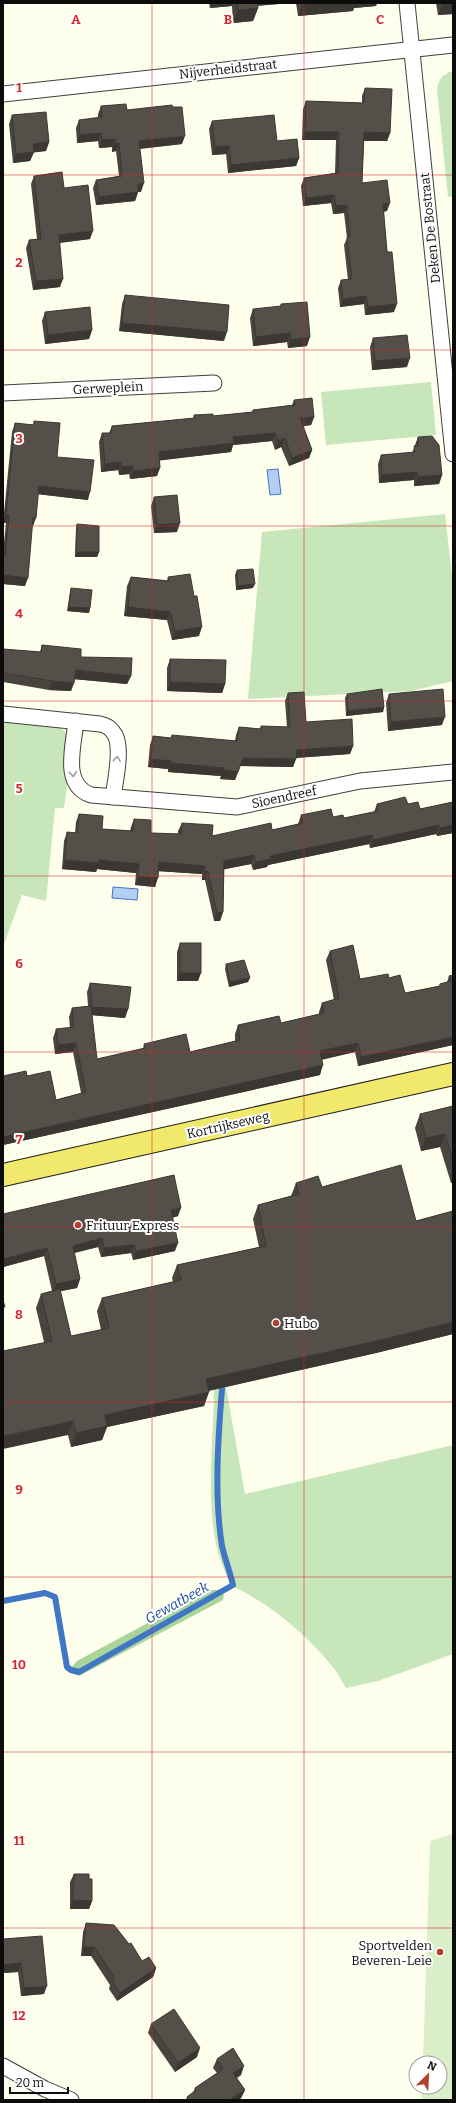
<svg xmlns="http://www.w3.org/2000/svg" width="456" height="2103" font-family="Bitter,serif">
<style>
.green{fill:#c7e6b9}
.forest{fill:#a9d599}
.pitch{fill:#daeeca}
.water{fill:#b4cff2;stroke:#4076c4}
.lines{fill:none;stroke-linecap:round;stroke-linejoin:round}
.stream{stroke:#4076c4;stroke-width:6}
.minor-casing{stroke:#3f3f3f;stroke-width:17}
.primary-casing{stroke:#1d1d1d;stroke-width:24}
.minor{stroke:#fff;stroke-width:15}
.primary{stroke:#f0e96b;stroke-width:22}
.wall{fill:#48453f}
.shaded-wall{fill:#3b3833}
.building{fill:#545049;stroke:#3b3833}
.oneway{stroke:#9e9e9e}
.grid{fill:none;stroke:#d62828;stroke-width:1;stroke-opacity:0.55}
.poi-dot{fill:#b3402d;stroke:#fff;stroke-width:1.5}
.labels{text-anchor:middle;dominant-baseline:central;stroke-width:4;stroke-linejoin:round;paint-order:stroke}
.street-label{font-size:13px;fill:#0c0c0c;stroke:#fff}
.poi-label{font-size:13px;fill:#0c0c0c;stroke:#fff;text-anchor:start}
.water-label{font-size:14px;font-style:italic;fill:#1e4b96;stroke:#fff}
.grid-label{font-size:13px;text-anchor:middle;font-weight:bold;fill:#d62828;stroke:#fff;stroke-width:4;stroke-linejoin:round;paint-order:stroke}
</style>
<rect width="100%" height="100%" fill="#fefeed"/>
<g class="green">
<path d="M453,71v125l-5,1 -11,-108c2,-10 5,-15 16,-18z"/>
<polygon points="431,382 436,435 326,445 321,392"/>
<polygon points="445,514 453,585 453,681 411,691 248,699 262,532"/>
<path d="M3,721c12,1 49,2 58,7 16,10 5,63 3,80h-9l-9,93 -24,-6 -19,52z"/>
<path d="M226,1387l19,107 208,-49v209l-75,27 -32,7c-5,-8 -9,-17 -15,-23 -25,-31 -61,-61 -97,-78 -35,-47 -20,-141 -20,-198z"/>
</g>
<polygon class="forest" points="209,1590 219,1590 224,1595 223,1600 79,1676 71,1673 72,1667 77,1661"/>
<polygon class="pitch" points="453,1834 453,2100 421,2100 422,2087 440,2087 440,2063 423,2063 430,1841"/>
<g class="water">
<polygon points="278,469 281,494 270,495 267,470"/>
<polygon points="113,887 138,889 137,900 112,898"/>
</g>
<g class="lines">
<path class="stream" d="M3,1601l42,-8 10,4 12,70 4,3 8,2 154,-87c-3,-13 -8,-26 -11,-39 -8,-49 -4,-107 0,-157"/>
<defs>
<g id="minor">
<polyline points="407,3 453,454"/>
<polyline points="3,94 453,45"/>
<polyline points="3,393 214,383"/>
<path d="M3,714l97,10c5,1 10,3 13,8 11,12 2,50 0,65"/>
<path d="M76,721c-2,24 -15,64 15,74l146,12 123,-26 93,-9"/>
<polyline points="3,2066 45,2089 71,2100"/>
</g>
<polyline id="primary" points="3,1175 453,1074"/>
</defs>
<use href="#minor" class="minor-casing"/>
<use href="#primary" class="primary-casing"/>
<use href="#minor" class="minor"/>
<use href="#primary" class="primary"/>
</g>
<g class="wall">
<polygon points="209,3 291,3 257,6 258,8 253,21 233,23 232,6 210,8"/>
<polygon points="296,3 377,3 376,6 354,8 353,11 298,16"/>
<polygon points="436,3 453,3 453,14 438,15"/>
<polygon points="365,88 390,133 387,141 364,141 362,183 387,211 383,212 394,312 365,315 364,304 340,307 338,288 341,280 348,280 344,245 347,238 344,213 333,214 331,203 303,206 301,186 304,178 335,173 336,140 302,140 303,109 306,101 362,103 362,96"/>
<polygon points="101,106 127,110 182,144 140,149 141,192 138,192 135,201 96,205 93,188 96,180 119,176 116,151 112,152 112,147 99,148 98,141 77,143 76,128 79,120 98,118 98,114"/>
<polygon points="12,115 49,142 46,151 34,152 30,161 13,163 9,124"/>
<polygon points="212,121 277,141 299,158 296,166 228,173 226,154 212,155 209,129"/>
<polygon points="34,176 64,188 90,239 60,243 60,287 33,290 26,248 29,240 37,239 31,184"/>
<polygon points="125,295 224,341 119,331 122,304"/>
<polygon points="281,304 307,346 288,348 287,342 253,346 250,318 253,309 280,307"/>
<polygon points="45,312 92,330 89,339 45,344 42,321"/>
<polygon points="373,338 407,367 372,370 370,347"/>
<polygon points="294,400 314,417 311,425 303,426 312,450 309,458 289,466 281,447 275,450 272,441 233,445 231,452 160,460 157,476 130,479 129,474 119,475 118,470 101,472 99,442 102,433 109,433 112,426 193,418 194,415 213,416 252,412 253,410 292,405"/>
<polygon points="34,421 57,457 88,500 38,494 33,526 32,526 25,586 3,584 3,552 6,523 3,523 12,432 15,423 33,425"/>
<polygon points="418,437 442,475 439,484 414,486 414,480 379,483 378,464 381,455 412,453"/>
<polygon points="154,497 177,532 154,533 151,506"/>
<polygon points="77,524 99,552 97,557 75,557 76,528"/>
<polygon points="237,570 253,588 236,590 235,575"/>
<polygon points="131,577 167,581 168,577 199,636 172,640 167,620 124,616 127,586"/>
<polygon points="71,588 90,608 89,613 67,611 70,592"/>
<polygon points="42,645 81,657 131,676 127,684 75,679 71,691 49,690 3,682 3,649 40,652"/>
<polygon points="170,659 225,684 222,693 167,691 167,668"/>
<polygon points="288,693 306,722 353,746 350,754 296,758 293,767 240,766 235,780 220,779 221,776 168,772 168,769 148,767 150,745 153,736 171,738 235,741 236,735 239,727 260,729 261,726 287,727 285,701"/>
<polygon points="347,694 384,707 383,712 346,716 345,698"/>
<polygon points="389,694 442,725 388,731 386,703"/>
<polygon points="453,802 453,833 437,836 436,834 370,848 369,844 268,865 267,867 253,870 251,864 224,869 223,912 220,921 214,921 205,880 202,880 202,874 158,871 155,887 135,885 136,873 97,869 96,872 62,869 64,841 67,832 75,833 76,822 79,814 102,829 130,831 131,827 134,819 151,833 178,834 178,831 182,823 212,836 272,830 298,824 301,815 344,818 374,812 377,804 408,804 420,809"/>
<polygon points="180,943 198,981 177,981 177,952"/>
<polygon points="330,951 360,979 389,978 405,993 439,986 440,984 447,982 449,976 453,975 453,1045 358,1066 355,1052 322,1059 320,1075 3,1145 27,1076 56,1100 81,1093 73,1052 55,1054 53,1038 56,1029 70,1028 69,1017 72,1008 88,1006 87,992 90,983 128,1009 125,1018 92,1015 97,1059 143,1049 144,1044 190,1052 235,1041 235,1034 238,1025 281,1023 319,1014 319,1012 322,1003 334,1000 326,960"/>
<polygon points="226,964 248,982 229,987 225,969"/>
<polygon points="453,1106 453,1183 451,1183 440,1147 421,1151 415,1128 420,1114"/>
<polygon points="296,1183 322,1187 416,1221 453,1211 453,1334 376,1353 209,1391 204,1406 107,1427 102,1440 71,1447 68,1435 44,1342 36,1308 41,1294 52,1291 44,1256 3,1267 3,1214 178,1216 172,1218 175,1251 133,1260 131,1253 101,1257 98,1247 74,1253 80,1279 77,1288 60,1291 71,1336 101,1330 97,1311 102,1298 173,1282 172,1278 177,1265 259,1247 253,1219 258,1205 291,1196"/>
<polygon points="74,1874 89,1879 92,1901 89,1909 70,1909 70,1882"/>
<polygon points="86,1923 142,1961 156,1968 153,1977 117,2001 109,1989 110,1985 91,1956 81,1956 83,1932"/>
<polygon points="3,1939 44,1994 21,1996 18,1972 3,1973"/>
<polygon points="151,2024 197,2057 175,2072 148,2033"/>
<polygon points="217,2059 241,2075 237,2078 245,2090 241,2098 239,2100 186,2100 187,2097 193,2093 195,2088 217,2073 213,2068"/>
</g>
<g class="shaded-wall">
<polygon points="212,3 233,3 232,6 210,8"/>
<polygon points="253,3 291,3 251,6"/>
<polygon points="303,3 377,3 376,6 354,8 353,11 298,16"/>
<polygon points="453,3 453,14 438,15 442,4"/>
<polygon points="258,8 253,21 233,23 238,10"/>
<polygon points="305,132 339,132 336,140 302,140"/>
<polygon points="364,132 390,133 387,141 362,141"/>
<polygon points="101,133 98,141 77,143 80,135"/>
<polygon points="185,136 182,144 136,149 139,141"/>
<polygon points="115,139 112,147 99,148 102,140"/>
<polygon points="49,142 46,151 30,153 33,144"/>
<polygon points="115,143 119,143 116,151 112,152"/>
<polygon points="229,146 226,154 212,155 215,147"/>
<polygon points="34,152 30,161 13,163 16,154"/>
<polygon points="299,158 296,166 228,173 231,165"/>
<polygon points="144,183 141,192 135,192 138,184"/>
<polygon points="138,192 135,201 96,205 99,197"/>
<polygon points="334,195 331,203 303,206 306,198"/>
<polygon points="390,203 387,211 380,212 383,204"/>
<polygon points="347,205 344,213 333,214 336,206"/>
<polygon points="93,231 90,239 56,243 59,235"/>
<polygon points="63,279 60,287 33,290 36,281"/>
<polygon points="366,296 364,304 340,307 343,299"/>
<polygon points="397,304 394,312 365,315 368,307"/>
<polygon points="122,323 227,332 224,341 119,331"/>
<polygon points="92,330 89,339 45,344 48,335"/>
<polygon points="290,333 287,342 253,346 256,337"/>
<polygon points="310,337 307,346 288,348 291,340"/>
<polygon points="410,358 407,367 372,370 375,361"/>
<polygon points="314,417 311,425 297,427 300,418"/>
<polygon points="275,433 272,441 233,445 231,452 156,461 159,452 233,437"/>
<polygon points="285,438 281,447 275,450 278,441"/>
<polygon points="312,450 309,458 289,466 292,458"/>
<polygon points="121,462 118,470 101,472 105,464"/>
<polygon points="133,466 129,474 119,475 122,467"/>
<polygon points="160,468 157,476 130,479 133,471"/>
<polygon points="417,472 414,480 379,483 382,475"/>
<polygon points="442,475 439,484 414,486 418,477"/>
<polygon points="39,486 90,492 88,500 36,494"/>
<polygon points="6,515 9,515 6,523 3,523"/>
<polygon points="33,518 36,518 33,526 30,526"/>
<polygon points="180,523 177,532 154,533 157,525"/>
<polygon points="76,552 99,552 97,557 75,557"/>
<polygon points="3,575 28,578 25,586 3,584"/>
<polygon points="255,584 253,588 236,590 238,586"/>
<polygon points="69,607 90,608 89,613 67,611"/>
<polygon points="128,607 170,612 167,620 124,616"/>
<polygon points="202,627 199,636 172,640 175,631"/>
<polygon points="76,670 131,676 127,684 72,679"/>
<polygon points="52,681 74,683 71,691 49,690"/>
<polygon points="170,682 225,684 222,693 167,691"/>
<polygon points="384,707 383,712 346,716 348,711"/>
<polygon points="445,717 442,725 388,731 391,722"/>
<polygon points="353,746 350,754 294,758 297,750"/>
<polygon points="243,758 296,759 293,767 240,766"/>
<polygon points="151,759 171,761 168,769 148,767"/>
<polygon points="171,763 224,768 221,776 168,772"/>
<polygon points="223,770 238,772 235,780 220,779"/>
<polygon points="439,825 436,834 370,848 373,840"/>
<polygon points="453,825 453,833 437,836 440,828"/>
<polygon points="372,835 369,844 268,865 267,867 253,870 256,862 270,856"/>
<polygon points="254,855 251,864 221,870 224,861"/>
<polygon points="65,860 99,860 139,864 136,873 97,869 96,872 62,869"/>
<polygon points="159,862 205,866 202,874 156,871"/>
<polygon points="208,871 205,880 202,880 205,872"/>
<polygon points="138,876 158,878 155,887 135,885"/>
<polygon points="223,912 220,921 214,921 217,913"/>
<polygon points="180,973 201,973 198,981 177,981"/>
<polygon points="250,978 248,982 229,987 230,982"/>
<polygon points="92,1007 128,1009 125,1018 89,1015"/>
<polygon points="453,1037 453,1045 358,1066 361,1057"/>
<polygon points="76,1043 73,1052 55,1054 58,1045"/>
<polygon points="358,1043 355,1052 317,1061 320,1051"/>
<polygon points="323,1065 320,1075 3,1145 3,1137"/>
<polygon points="445,1134 440,1147 421,1151 426,1138"/>
<polygon points="181,1208 178,1216 167,1219 171,1210"/>
<polygon points="102,1238 98,1247 70,1254 73,1246"/>
<polygon points="178,1243 175,1251 133,1260 136,1251"/>
<polygon points="134,1245 131,1253 101,1257 104,1248"/>
<polygon points="47,1248 44,1256 3,1267 3,1259"/>
<polygon points="80,1279 77,1288 52,1293 56,1284"/>
<polygon points="453,1322 453,1334 376,1353 202,1392 206,1379"/>
<polygon points="209,1392 204,1406 107,1427 102,1440 71,1447 76,1433 105,1415"/>
<polygon points="73,1421 68,1435 3,1449 3,1436"/>
<polygon points="73,1900 92,1901 89,1909 70,1909"/>
<polygon points="84,1947 94,1947 91,1956 81,1956"/>
<polygon points="21,1963 18,1972 3,1973 3,1965"/>
<polygon points="156,1968 153,1977 117,2001 120,1993"/>
<polygon points="47,1986 44,1994 21,1996 24,1988"/>
<polygon points="200,2048 197,2057 175,2072 178,2063"/>
<polygon points="244,2066 241,2075 230,2082 233,2073"/>
<polygon points="245,2090 241,2098 239,2100 229,2100"/>
</g>
<g class="building">
<polygon points="238,3 257,3 258,8 238,10"/>
<polygon points="442,3 453,3 442,4"/>
<polygon points="365,88 392,89 390,133 364,132 362,183 387,180 390,203 383,204 387,252 392,252 397,304 368,307 366,296 343,299 341,280 352,279 347,237 350,236 347,205 336,206 334,195 306,198 304,178 338,173 339,132 305,132 306,101 364,103"/>
<polygon points="126,104 127,110 172,105 173,107 182,107 185,136 139,141 144,183 138,184 138,192 99,197 96,180 122,176 119,143 115,143 115,139 102,140 101,133 80,135 79,120 102,117 101,106"/>
<polygon points="46,112 49,142 33,144 34,152 16,154 12,115"/>
<polygon points="274,115 277,141 297,139 299,158 231,165 229,146 215,147 212,121"/>
<polygon points="62,172 64,188 88,185 93,231 59,235 63,279 36,281 29,240 41,239 34,176"/>
<polygon points="125,295 229,305 227,332 122,323"/>
<polygon points="307,302 310,337 291,340 290,333 256,337 253,309 281,306 281,304"/>
<polygon points="90,307 92,330 48,335 45,312"/>
<polygon points="407,335 410,358 375,361 373,338"/>
<polygon points="312,398 314,417 300,418 312,450 292,458 285,438 278,441 275,433 233,437 234,443 159,452 160,468 133,471 133,466 122,467 121,462 105,464 102,433 111,433 112,426 195,418 194,415 213,414 213,416 253,412 253,410 295,405 294,400"/>
<polygon points="34,421 60,423 57,457 94,460 90,492 39,486 36,518 33,518 28,578 3,575 3,556 5,556 9,515 6,515 15,423 34,425"/>
<polygon points="432,436 439,445 442,475 418,477 417,472 382,475 381,455 415,452 414,446 418,446 418,437"/>
<polygon points="177,495 180,523 157,525 154,497"/>
<polygon points="77,524 99,526 99,552 76,552"/>
<polygon points="253,569 255,584 238,586 237,570"/>
<polygon points="190,574 194,596 197,596 202,627 175,631 170,612 128,607 131,577 169,581 168,577"/>
<polygon points="71,588 92,590 90,608 69,607"/>
<polygon points="42,645 81,649 81,657 132,658 131,676 76,670 74,683 52,681 3,673 3,649 41,652"/>
<polygon points="170,659 226,660 225,684 170,682"/>
<polygon points="382,689 384,707 348,711 347,694"/>
<polygon points="443,689 445,717 391,722 389,694"/>
<polygon points="304,692 306,722 352,719 353,746 297,750 296,759 243,758 238,772 223,770 224,768 171,763 171,761 151,759 153,736 171,738 172,735 237,741 239,727 261,729 261,726 290,727 288,693"/>
<polygon points="405,797 408,804 418,802 420,809 453,802 453,825 440,828 439,825 373,840 372,835 270,856 271,859 256,862 254,855 224,861 223,912 217,913 208,871 205,872 205,866 159,862 158,878 138,876 139,864 99,860 99,863 65,860 67,832 77,833 79,814 103,816 102,829 133,831 134,819 151,820 151,833 181,834 182,823 213,825 212,836 271,823 272,830 303,823 301,815 331,809 333,817 343,815 344,818 378,811 377,804"/>
<rect x="180" y="943" width="21" height="30"/>
<polygon points="353,945 360,979 388,974 389,978 400,975 405,993 440,986 440,984 451,981 449,976 453,975 453,1037 361,1057 358,1043 320,1051 323,1065 3,1137 3,1076 26,1071 27,1076 50,1071 56,1100 86,1092 76,1043 58,1045 56,1029 74,1027 72,1008 91,1006 97,1059 145,1048 144,1044 186,1034 190,1052 240,1040 238,1025 279,1016 281,1023 324,1013 322,1003 339,998 330,951"/>
<polygon points="244,960 250,978 230,982 226,964"/>
<polygon points="90,983 131,987 128,1009 92,1007"/>
<polygon points="453,1106 453,1160 445,1134 426,1138 420,1114"/>
<polygon points="401,1165 416,1221 453,1211 453,1322 381,1340 206,1379 209,1392 105,1415 107,1426 76,1433 73,1421 3,1436 3,1351 52,1341 41,1294 60,1289 71,1336 109,1328 102,1298 181,1280 177,1265 266,1246 258,1205 299,1194 296,1183 318,1176 322,1187"/>
<polygon points="174,1175 181,1208 171,1210 178,1243 136,1251 134,1245 104,1248 102,1238 73,1246 80,1279 56,1284 47,1248 3,1259 3,1214"/>
<polygon points="3,1300 5,1307 3,1307"/>
<polygon points="74,1874 89,1874 89,1879 92,1879 92,1901 73,1900"/>
<polygon points="86,1923 114,1925 129,1944 131,1943 142,1961 149,1957 156,1968 120,1993 112,1980 115,1978 94,1947 84,1947"/>
<polygon points="42,1936 47,1986 24,1988 21,1963 3,1965 3,1939"/>
<polygon points="174,2009 200,2048 178,2063 151,2024"/>
<polygon points="233,2048 244,2066 233,2073 245,2090 229,2100 189,2100 187,2097 196,2090 195,2088 223,2069 217,2059"/>
</g>
<defs><path id="oneway-chevron" d="M-2-3.5L2.5 0L-2 3.5" fill="none" stroke-width="1.6" stroke-linecap="round" stroke-linejoin="round"/></defs>
<g class="oneway">
<use href="#oneway-chevron" transform="translate(117 759) rotate(-84)"/>
<use href="#oneway-chevron" transform="translate(73 774) rotate(84)"/>
</g>
<path class="grid" d="M152,3v2097M304,3v2097M3,175h450M3,350h450M3,526h450M3,701h450M3,876h450M3,1052h450M3,1227h450M3,1402h450M3,1577h450M3,1752h450M3,1928h450"/>
<g class="poi-dot">
<circle cx="78" cy="1225" r="4"/>
<circle cx="276" cy="1323" r="4"/>
<circle cx="440" cy="1952" r="4"/>
</g>
<g class="labels">
<g class="street-label">
<text transform="translate(228 69) rotate(-6)">Nijverheidstraat</text>
<text transform="translate(430 228) rotate(-96)">Deken De Bostraat</text>
<text transform="translate(108 388) rotate(-3)">Gerweplein</text>
<text transform="translate(284 797) rotate(-12)">Sioendreef</text>
<text transform="translate(228 1125) rotate(-13)">Kortrijkseweg</text>
</g>
<g class="poi-label">
<text x="86" y="1225">Frituur Express</text>
<text x="284" y="1323">Hubo</text>
<text x="432" y="1945" text-anchor="end">Sportvelden<tspan x="432" dy="15">Beveren-Leie</tspan></text>
</g>
<g class="water-label">
<text transform="translate(177 1603) rotate(-29)">Gewatbeek</text>
</g>
</g>
<g class="grid-label">
<text x="76" y="24">A</text>
<text x="228" y="24">B</text>
<text x="380" y="24">C</text>
<text x="19" y="92">1</text>
<text x="19" y="267">2</text>
<text x="19" y="443">3</text>
<text x="19" y="618">4</text>
<text x="19" y="793">5</text>
<text x="19" y="968">6</text>
<text x="19" y="1144">7</text>
<text x="19" y="1319">8</text>
<text x="19" y="1494">9</text>
<text x="19" y="1669">10</text>
<text x="19" y="1845">11</text>
<text x="19" y="2020">12</text>
</g>
<rect width="456" height="2103" fill="none" stroke="#0c0c0c" stroke-width="8"/>
<g transform="translate(428 2075) rotate(24)"><circle r="19" fill="#ffffff" stroke="#9e9e9e"/>
<path d="M0-3L7 15L0 10L-7 15Z" fill="#b3402d"/>
<text y="-6" font-size="11" font-weight="bold" text-anchor="middle" fill="#0c0c0c">N</text>
</g>
<path d="M10 2087v6h58v-6" fill="none" stroke="#0c0c0c" stroke-width="2"/>
<text x="16" y="2087" font-size="12" fill="#0c0c0c" stroke="#ffffff" stroke-width="3" paint-order="stroke">20 m</text>
</svg>
